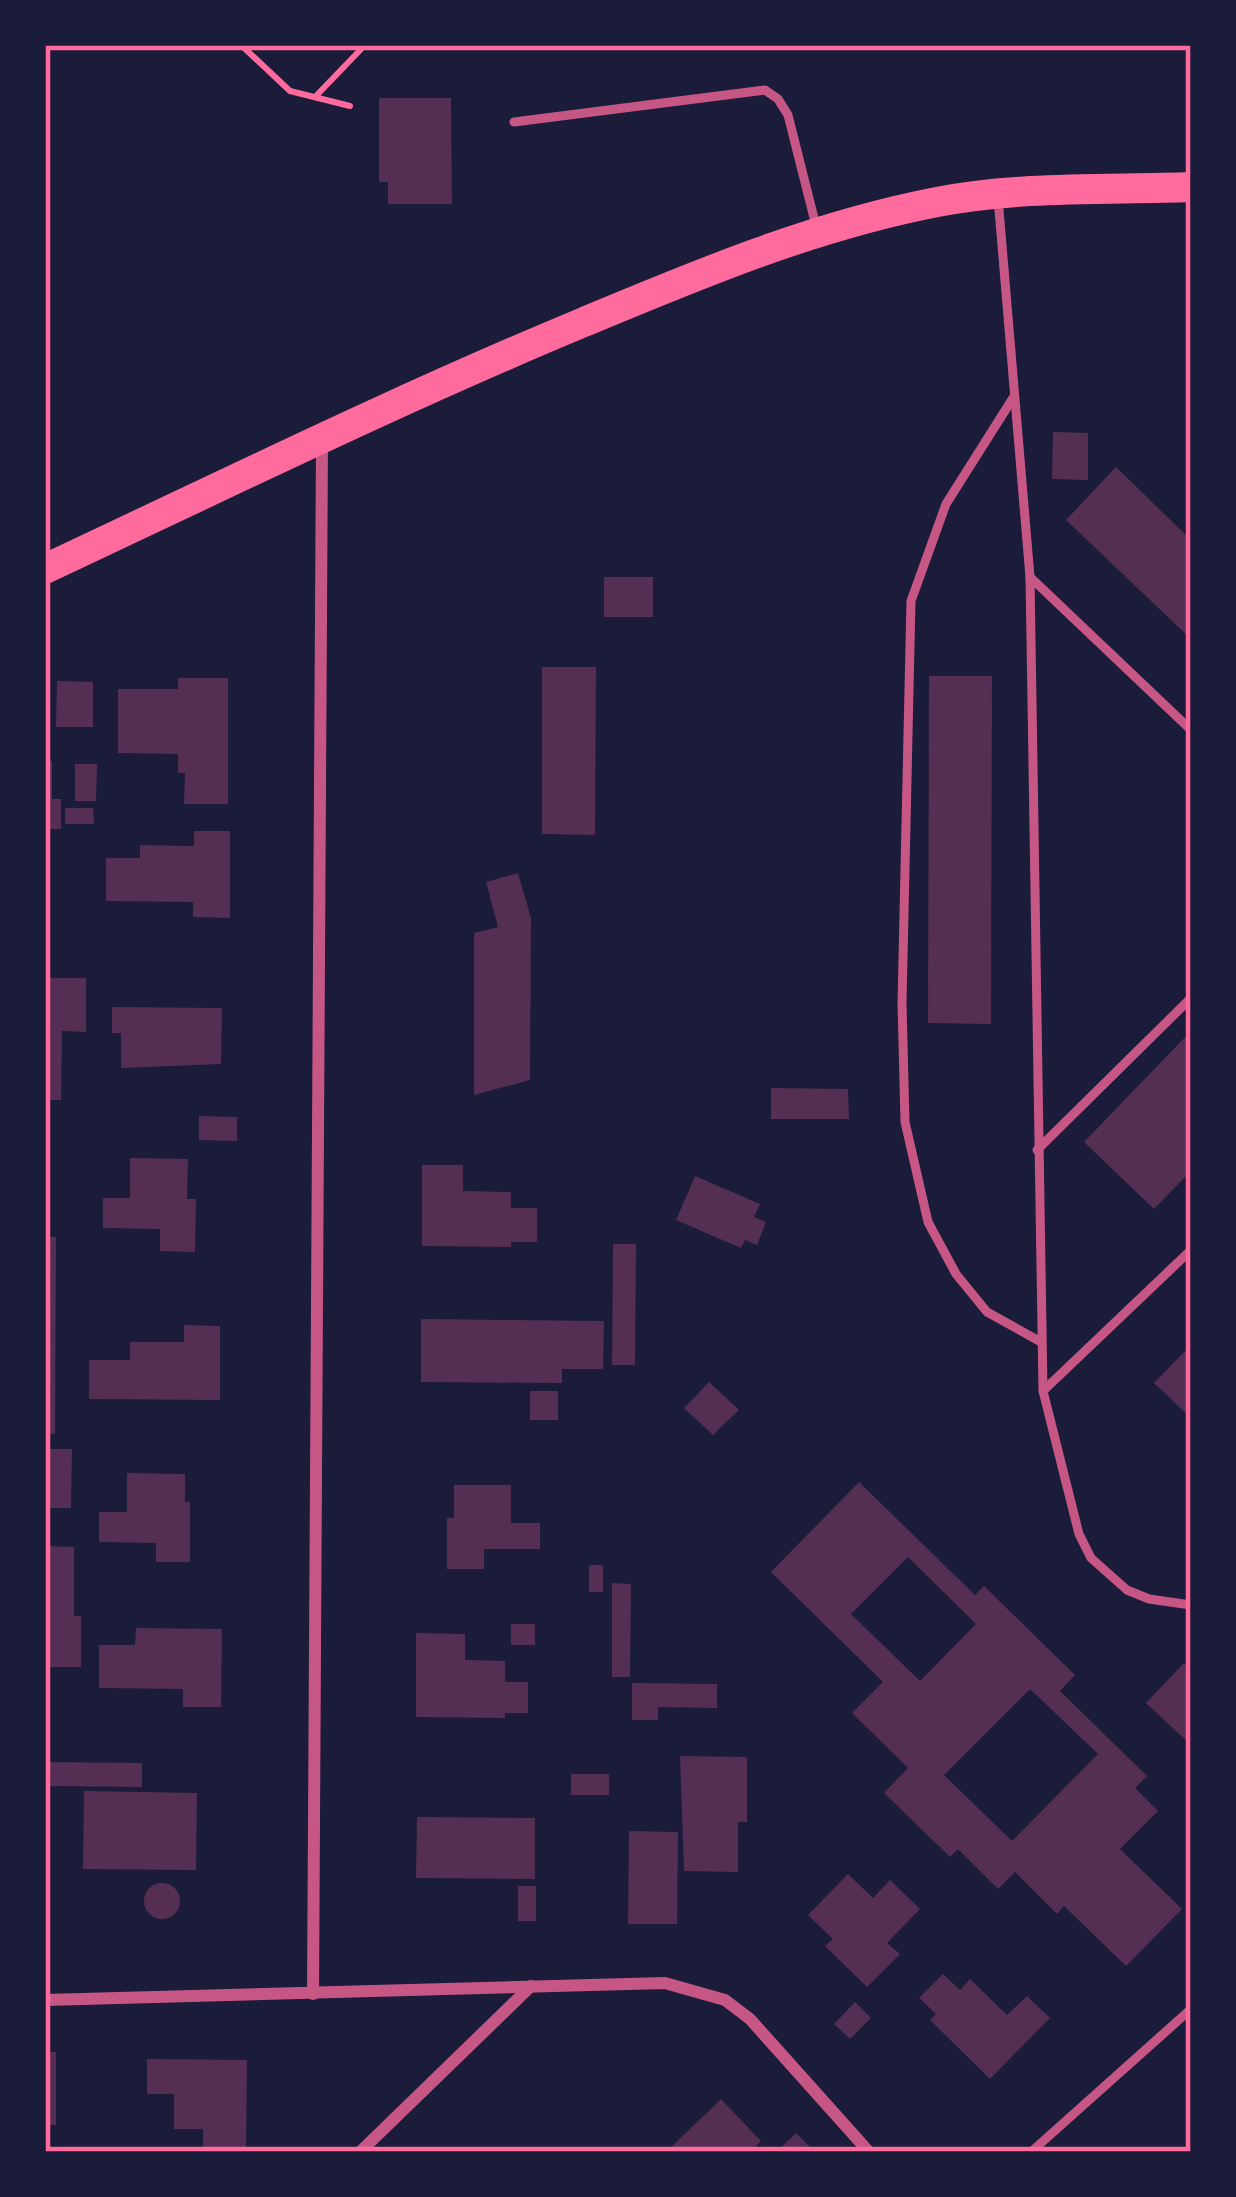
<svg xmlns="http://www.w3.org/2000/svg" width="1236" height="2197" font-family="'PT Sans',sans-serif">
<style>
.building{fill:#542f53;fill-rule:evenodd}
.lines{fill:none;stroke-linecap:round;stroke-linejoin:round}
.path{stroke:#ff6b9d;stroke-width:6}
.service{stroke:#c65784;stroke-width:9}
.minor{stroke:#c65784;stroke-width:12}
.trunk{stroke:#ff6b9d;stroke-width:30}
.neatline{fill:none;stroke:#ff6b9d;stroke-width:4.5}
</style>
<rect width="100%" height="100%" fill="#1b1b3a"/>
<g class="building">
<polygon points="379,98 451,98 452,204 388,204 388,182 379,182"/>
<polygon points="1053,432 1088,433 1088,480 1052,479"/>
<polygon points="1116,467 1191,540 1191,639 1066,520"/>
<rect x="604" y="577" width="49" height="40"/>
<polygon points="542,667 596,667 595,835 542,834"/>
<polygon points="929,676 992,676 991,1024 928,1023"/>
<polygon points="178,678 228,678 228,804 184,804 185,773 178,773 178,754 118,753 118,689 178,689"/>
<polygon points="57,681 93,682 93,727 56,727"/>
<polygon points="45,761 52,761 52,799 61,799 61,829 45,829"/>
<polygon points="75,764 97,764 96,801 75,801"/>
<polygon points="65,808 93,808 94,824 65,824"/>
<polygon points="194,831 230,831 230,918 193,917 193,902 106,901 106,858 140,858 140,845 194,846"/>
<polygon points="518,873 531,918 530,1080 474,1095 474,933 498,927 486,882"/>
<polygon points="45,978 86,978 86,1032 62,1031 61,1100 45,1100"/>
<polygon points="112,1007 222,1008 221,1064 121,1068 121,1033 112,1033"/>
<polygon points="1191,1031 1191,1171 1154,1209 1084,1142"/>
<polygon points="771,1088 848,1089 849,1119 771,1119"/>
<polygon points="199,1116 237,1117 237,1141 199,1140"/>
<polygon points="130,1158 188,1159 187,1199 196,1199 195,1252 160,1251 160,1229 103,1228 103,1198 130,1198"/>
<polygon points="422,1165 463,1165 463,1191 511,1192 511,1208 537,1208 537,1242 511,1242 511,1247 422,1246"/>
<polygon points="695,1176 760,1204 754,1217 766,1222 757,1245 745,1240 741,1248 676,1220"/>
<polygon points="45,1237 56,1237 55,1434 45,1434"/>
<polygon points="613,1244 636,1244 635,1365 612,1365"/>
<polygon points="421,1319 604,1321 603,1369 562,1369 562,1383 421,1382"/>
<polygon points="184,1325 220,1326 220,1400 89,1399 89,1360 130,1360 130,1342 184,1342"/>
<polygon points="1191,1345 1191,1418 1154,1383"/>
<polygon points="709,1382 739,1410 713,1435 684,1408"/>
<rect x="530" y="1391" width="28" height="29"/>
<polygon points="45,1449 72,1449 71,1508 45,1508"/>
<polygon points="127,1473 185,1474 185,1502 190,1502 190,1562 156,1562 156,1543 99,1542 99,1512 127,1512"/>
<path d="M859,1482l116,113 9,-9 91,89 -15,16 87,85 -12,12 23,23 -38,38 62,60 -56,57 -62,-60 -7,8 -42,-42 -17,17 -40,-40 -8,8 -66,-64 24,-25 -56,-55 31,-31 -112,-110zM908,1557l68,67 -56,57 -69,-67zM1030,1689l68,65 -86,87 -68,-66z"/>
<polygon points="454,1485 511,1485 511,1523 540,1523 540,1549 484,1549 484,1569 447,1569 447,1518 454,1518"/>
<polygon points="45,1546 74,1547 74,1616 81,1616 81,1667 45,1667"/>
<rect x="589" y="1565" width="14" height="27"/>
<polygon points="612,1583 631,1584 630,1677 612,1677"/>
<rect x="511" y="1624" width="24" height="21"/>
<polygon points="136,1628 222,1629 221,1707 183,1707 183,1689 99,1688 99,1645 135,1645"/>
<polygon points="416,1633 465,1634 465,1660 505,1661 505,1682 528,1682 528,1713 505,1713 505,1718 416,1717"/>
<polygon points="1184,1663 1191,1670 1191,1745 1146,1703"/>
<polygon points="632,1683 717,1684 717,1708 658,1707 658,1720 632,1720"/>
<polygon points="680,1756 747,1757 747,1822 738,1822 738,1872 684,1871"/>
<polygon points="45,1762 142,1763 142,1787 45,1786"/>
<rect x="571" y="1774" width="38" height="21"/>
<polygon points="84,1791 197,1793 196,1870 83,1869"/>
<polygon points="417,1817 535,1818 535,1879 416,1878"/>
<polygon points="629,1831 678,1832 677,1924 628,1924"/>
<polygon points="848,1874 873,1898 890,1880 920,1909 887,1943 900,1954 867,1987 825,1946 833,1939 808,1915"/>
<circle cx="162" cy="1901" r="18"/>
<rect x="518" y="1886" width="18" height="35"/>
<polygon points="943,1974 960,1990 970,1979 1007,2015 1027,1996 1050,2018 990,2079 930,2020 936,2014 919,1998"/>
<polygon points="855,2002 871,2018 850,2039 834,2024"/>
<rect x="45" y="2052" width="11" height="73"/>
<polygon points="147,2059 247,2060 246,2151 203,2151 203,2129 174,2129 174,2094 147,2094"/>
<polygon points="721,2099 761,2141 750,2152 666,2152"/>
<polygon points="796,2133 815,2152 776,2152"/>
</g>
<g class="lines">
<g class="path">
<polyline points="241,45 290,91 350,106"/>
<polyline points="315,97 365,45"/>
</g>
<g class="service">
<polyline points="514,122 765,90 778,99 788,115 816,226"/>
<polyline points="998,198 1030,577 1043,1391 1079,1534 1091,1558 1127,1590 1149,1599 1191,1605"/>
<polyline points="1013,398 946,504 911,601 902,1003 905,1122 928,1222 956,1274 987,1312 1041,1342"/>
<polyline points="1030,577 1191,730"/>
<polyline points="1037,1150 1191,998"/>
<polyline points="1043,1391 1191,1250"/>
<polyline points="1031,2152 1191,2009"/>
</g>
<g class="minor">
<polyline points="313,1994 322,440"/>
<polyline points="45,2000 665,1983 725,2000 750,2019 869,2152"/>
<polyline points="360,2152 531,1986"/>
</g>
<path class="trunk" d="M45,569c179,-84 356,-171 539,-247 115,-48 229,-96 353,-120 83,-16 169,-12 254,-15"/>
</g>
<rect width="1236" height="2197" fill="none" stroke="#1b1b3a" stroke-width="96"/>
<rect x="48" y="48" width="1140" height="2101" class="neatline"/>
</svg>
